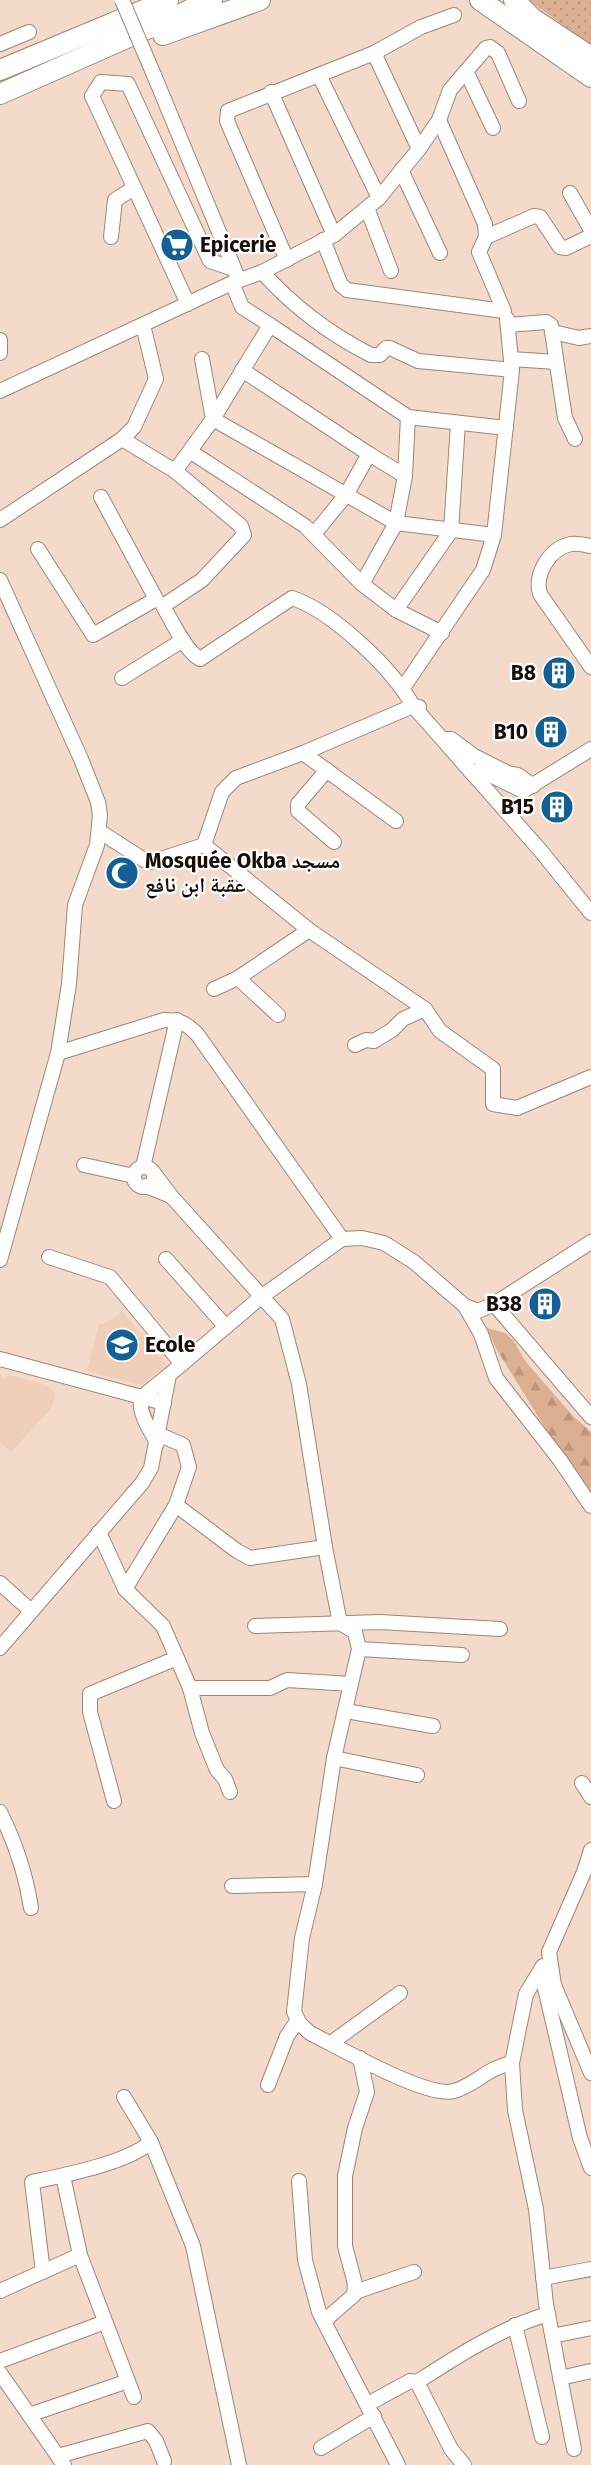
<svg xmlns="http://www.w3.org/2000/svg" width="591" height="2465" font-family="'Fira Sans','Noto Naskh Arabic',sans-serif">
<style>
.built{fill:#efcfba}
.forest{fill:url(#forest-firs)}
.park{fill:url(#park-dots)}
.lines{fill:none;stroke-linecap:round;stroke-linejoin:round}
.minor-casing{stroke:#9d8676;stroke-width:16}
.highway-casing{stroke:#9d8676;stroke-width:22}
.minor{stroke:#fff;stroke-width:14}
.highway{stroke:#fff;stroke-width:20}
.minor-bridge-casing{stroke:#9d8676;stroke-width:16;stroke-linecap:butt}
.minor-bridge{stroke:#fff;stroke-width:14}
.labels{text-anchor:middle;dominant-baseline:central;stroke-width:4.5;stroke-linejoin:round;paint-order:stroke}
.poi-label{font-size:21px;font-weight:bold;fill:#170e09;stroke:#fff;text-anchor:end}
</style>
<defs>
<pattern id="forest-firs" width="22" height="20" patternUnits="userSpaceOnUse" patternTransform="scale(1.5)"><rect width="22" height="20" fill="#dbaf91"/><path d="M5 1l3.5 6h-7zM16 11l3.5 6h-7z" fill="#bb957c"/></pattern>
<pattern id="park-dots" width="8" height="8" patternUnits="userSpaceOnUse" patternTransform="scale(1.5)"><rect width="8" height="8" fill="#dbaf91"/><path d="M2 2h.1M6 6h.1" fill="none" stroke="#bb957c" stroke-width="1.8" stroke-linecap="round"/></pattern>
</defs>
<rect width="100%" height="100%" fill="#f4daca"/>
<g class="built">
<polygon points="122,1311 167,1366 141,1385 87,1371 99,1323 103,1324 112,1319"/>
<polygon points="0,1374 5,1379 8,1375 47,1385 56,1394 50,1410 11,1452 0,1442"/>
</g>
<polygon class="forest" points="487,1328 505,1333 513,1340 526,1362 573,1416 591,1432 591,1492 544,1426 497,1350"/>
<polygon class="park" points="529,0 591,0 591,45 535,5"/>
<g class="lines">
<defs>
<g id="minor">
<polyline points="0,44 29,32"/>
<polyline points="374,53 419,149"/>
<polyline points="466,71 493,128"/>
<polyline points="154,75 236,273"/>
<polyline points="319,75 379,198"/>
<polyline points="271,92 334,235"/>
<polyline points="401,170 440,253"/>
<polyline points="570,193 591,230"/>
<polyline points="367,208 391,271"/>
<polyline points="111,237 115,200 134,188"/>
<polyline points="486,237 534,216 540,217 560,247 566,248 591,236"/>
<polyline points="323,240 341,285 347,290 504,311 479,252 486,237 485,224 439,120"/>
<polyline points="287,260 227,121 228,111 374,53 421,27 454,15"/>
<path d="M262,272c32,35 67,62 109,83h9l6,-7h4l28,13 94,9 -18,165 -11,35 -80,118"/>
<polyline points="232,283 242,307 270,325"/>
<polyline points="188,304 92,96 101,82 128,84 210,261 234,269"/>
<polyline points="507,319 512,370"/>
<polyline points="508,325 546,322 551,325 565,418 575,439"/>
<polyline points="553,332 579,338 591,336"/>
<polyline points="0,340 0,353"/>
<polyline points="202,359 213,419 396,523 494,535"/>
<polyline points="511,359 556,362"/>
<polyline points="242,370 369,454 405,476"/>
<polyline points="0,391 232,283 262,272 334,235 379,198 419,149 439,120 450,90 486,48 490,47 498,53 519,101"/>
<path d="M506,428l-98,-11 -138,-92 -57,94 -38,52 66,55 3,9 -42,45 -39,26c9,15 23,46 37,53l92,-61c40,13 101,71 121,108l127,144 51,63"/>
<polyline points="122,439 175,471"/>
<polyline points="191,452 305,526 362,584 396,610 442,633"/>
<polyline points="0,520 122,439 134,427 156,379 143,325"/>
<polyline points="314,534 346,495 369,454"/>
<path d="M591,546c-6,-1 -14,-3 -20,-2 -21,4 -37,30 -31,50l51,73"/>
<polyline points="38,549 93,635 156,599 101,497"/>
<polyline points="0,580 81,759 98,802 100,815 97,845 75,905 69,984 58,1053 0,1260"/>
<polyline points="362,584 396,523 405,476 408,417"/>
<polyline points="396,610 451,531 458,423"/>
<polyline points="122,678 183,640"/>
<polyline points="443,739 451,739 474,756 508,773 518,775 533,786"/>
<polyline points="303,753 396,821"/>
<polyline points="327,770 298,804 298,811 334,842"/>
<polyline points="470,771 488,774 523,791 591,749"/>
<polyline points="99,831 144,860 151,862 204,845"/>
<polyline points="204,845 309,930 425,1009 440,1031 493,1069 493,1104 517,1108 591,1077"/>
<polyline points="204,845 222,792 236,778 303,753 413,706 419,707"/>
<polyline points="238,978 278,1015"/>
<polyline points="214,989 238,978 309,930"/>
<polyline points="355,1045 366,1040 374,1041 392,1030 403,1019 425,1009"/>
<path d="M58,1053l106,-33c16,0 22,3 33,14l145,205"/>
<polyline points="84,1165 134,1176"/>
<polyline points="143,1167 177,1020"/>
<circle cx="144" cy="1177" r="10"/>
<polyline points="146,1186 171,1196 153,1172"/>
<path d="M171,1196l111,123 17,65 26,163 15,76 15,9 4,17 -25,109 -19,126 -13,54 -8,74 6,12 10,9c28,14 118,66 144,58 21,-6 33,-23 58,-28l3,47 21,99 10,95 28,145"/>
<polyline points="49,1257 110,1277 182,1364"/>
<polyline points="166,1259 226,1327"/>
<polyline points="494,1304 591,1417"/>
<polyline points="465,1306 481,1334 496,1378 560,1460 591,1506"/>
<polyline points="0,1359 164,1403"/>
<path d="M157,1443c-6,-12 -21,-33 -15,-46l27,-22"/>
<polyline points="176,1505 237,1551 250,1558 325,1547"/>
<polyline points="99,1532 125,1589 163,1626 190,1688 202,1733 217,1770 225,1779 230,1792"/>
<polyline points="0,1583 31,1611"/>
<polyline points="125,1589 176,1505 189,1467 183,1445 158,1434"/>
<polyline points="255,1626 380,1622 500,1629"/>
<polyline points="0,1648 142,1483 151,1468 169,1375 261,1297 342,1239 362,1238 384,1243 414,1262 465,1306 478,1311 494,1304 591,1242"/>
<polyline points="359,1649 462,1655"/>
<polyline points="190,1688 270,1688 287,1680 351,1684"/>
<polyline points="346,1711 433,1726"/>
<polyline points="334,1758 417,1775"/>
<polyline points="582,1783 591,1797"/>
<polyline points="114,1801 90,1712 90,1694 177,1658"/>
<path d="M0,1812c15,30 26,63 31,96"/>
<polyline points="591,1850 584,1872 549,1952 554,1985 591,2073"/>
<polyline points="232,1886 315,1884"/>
<polyline points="541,1971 580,2138 591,2168"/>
<polyline points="331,2043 400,1993"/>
<polyline points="512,2063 526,1994 543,1966"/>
<polyline points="268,2085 287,2036 298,2020"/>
<polyline points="151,2142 193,2246 239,2465"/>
<polyline points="63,2176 80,2255 134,2397"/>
<polyline points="299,2181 305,2260 319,2312 398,2465"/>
<path d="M43,2272l-11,-90c33,-7 95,-19 119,-40l-27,-45"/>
<polyline points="543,2278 591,2269"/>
<polyline points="0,2291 80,2255"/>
<polyline points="355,2292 414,2272"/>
<polyline points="324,2321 354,2295 355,2284 345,2246 345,2176 355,2128 367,2092 360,2058"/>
<polyline points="515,2325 542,2437"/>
<polyline points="552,2336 591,2328"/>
<polyline points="0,2361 105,2322"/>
<polyline points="0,2373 64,2465"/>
<polyline points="560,2378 591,2371"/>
<path d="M417,2382c42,-27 84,-54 131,-68"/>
<polyline points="368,2404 410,2381 417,2382 451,2449 464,2465"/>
<polyline points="29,2415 128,2381"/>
<polyline points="321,2448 374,2416"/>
<polyline points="58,2456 148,2431 156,2441 164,2461"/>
</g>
<g id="highway">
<polyline points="480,0 591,77"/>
<polyline points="514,0 532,18 591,57"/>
<polyline points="163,35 260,0"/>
<polyline points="0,70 168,0"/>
<polyline points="0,94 212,0"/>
</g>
</defs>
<use href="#minor" class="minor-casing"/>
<use href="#highway" class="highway-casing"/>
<use href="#minor" class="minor"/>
<use href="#highway" class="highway"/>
<defs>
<polyline id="minor-bridge" points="122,0 154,75"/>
</defs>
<use href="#minor-bridge" class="minor-bridge-casing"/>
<use href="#minor-bridge" class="minor-bridge"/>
</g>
<defs>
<symbol id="supermarket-disc" viewBox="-11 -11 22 22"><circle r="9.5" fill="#136194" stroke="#fff"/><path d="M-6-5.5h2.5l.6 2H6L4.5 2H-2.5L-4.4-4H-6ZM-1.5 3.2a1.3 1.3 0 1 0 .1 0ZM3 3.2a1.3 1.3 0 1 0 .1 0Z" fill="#fff"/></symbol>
<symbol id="building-disc" viewBox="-11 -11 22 22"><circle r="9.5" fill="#136194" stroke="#fff"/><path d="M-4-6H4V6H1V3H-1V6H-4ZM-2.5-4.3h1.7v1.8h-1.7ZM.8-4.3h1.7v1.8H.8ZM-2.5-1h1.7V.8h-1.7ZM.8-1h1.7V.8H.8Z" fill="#fff"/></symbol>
<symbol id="mosque-disc" viewBox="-11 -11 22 22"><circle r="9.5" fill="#136194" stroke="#fff"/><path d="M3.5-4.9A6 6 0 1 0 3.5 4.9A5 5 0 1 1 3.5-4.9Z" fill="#fff"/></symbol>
<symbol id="school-disc" viewBox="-11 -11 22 22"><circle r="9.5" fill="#136194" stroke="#fff"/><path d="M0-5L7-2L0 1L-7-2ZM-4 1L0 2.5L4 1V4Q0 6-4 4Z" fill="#fff"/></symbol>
</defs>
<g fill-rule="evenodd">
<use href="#supermarket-disc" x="158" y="226" width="38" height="38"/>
<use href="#building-disc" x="540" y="654" width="38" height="38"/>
<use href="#building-disc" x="532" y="713" width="38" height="38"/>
<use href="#building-disc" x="538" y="788" width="38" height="38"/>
<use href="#mosque-disc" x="103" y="854" width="38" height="38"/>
<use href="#building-disc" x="526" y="1285" width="38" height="38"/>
<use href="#school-disc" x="103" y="1326" width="38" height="38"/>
</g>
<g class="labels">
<g class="poi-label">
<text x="200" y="245" text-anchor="start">Epicerie</text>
<text x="536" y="673">B8</text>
<text x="528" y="732">B10</text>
<text x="534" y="807">B15</text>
<text x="145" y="861" text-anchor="start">Mosquée Okba مسجد<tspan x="145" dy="24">عقبة ابن نافع</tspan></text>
<text x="522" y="1304">B38</text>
<text x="145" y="1345" text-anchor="start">Ecole</text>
</g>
</g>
</svg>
